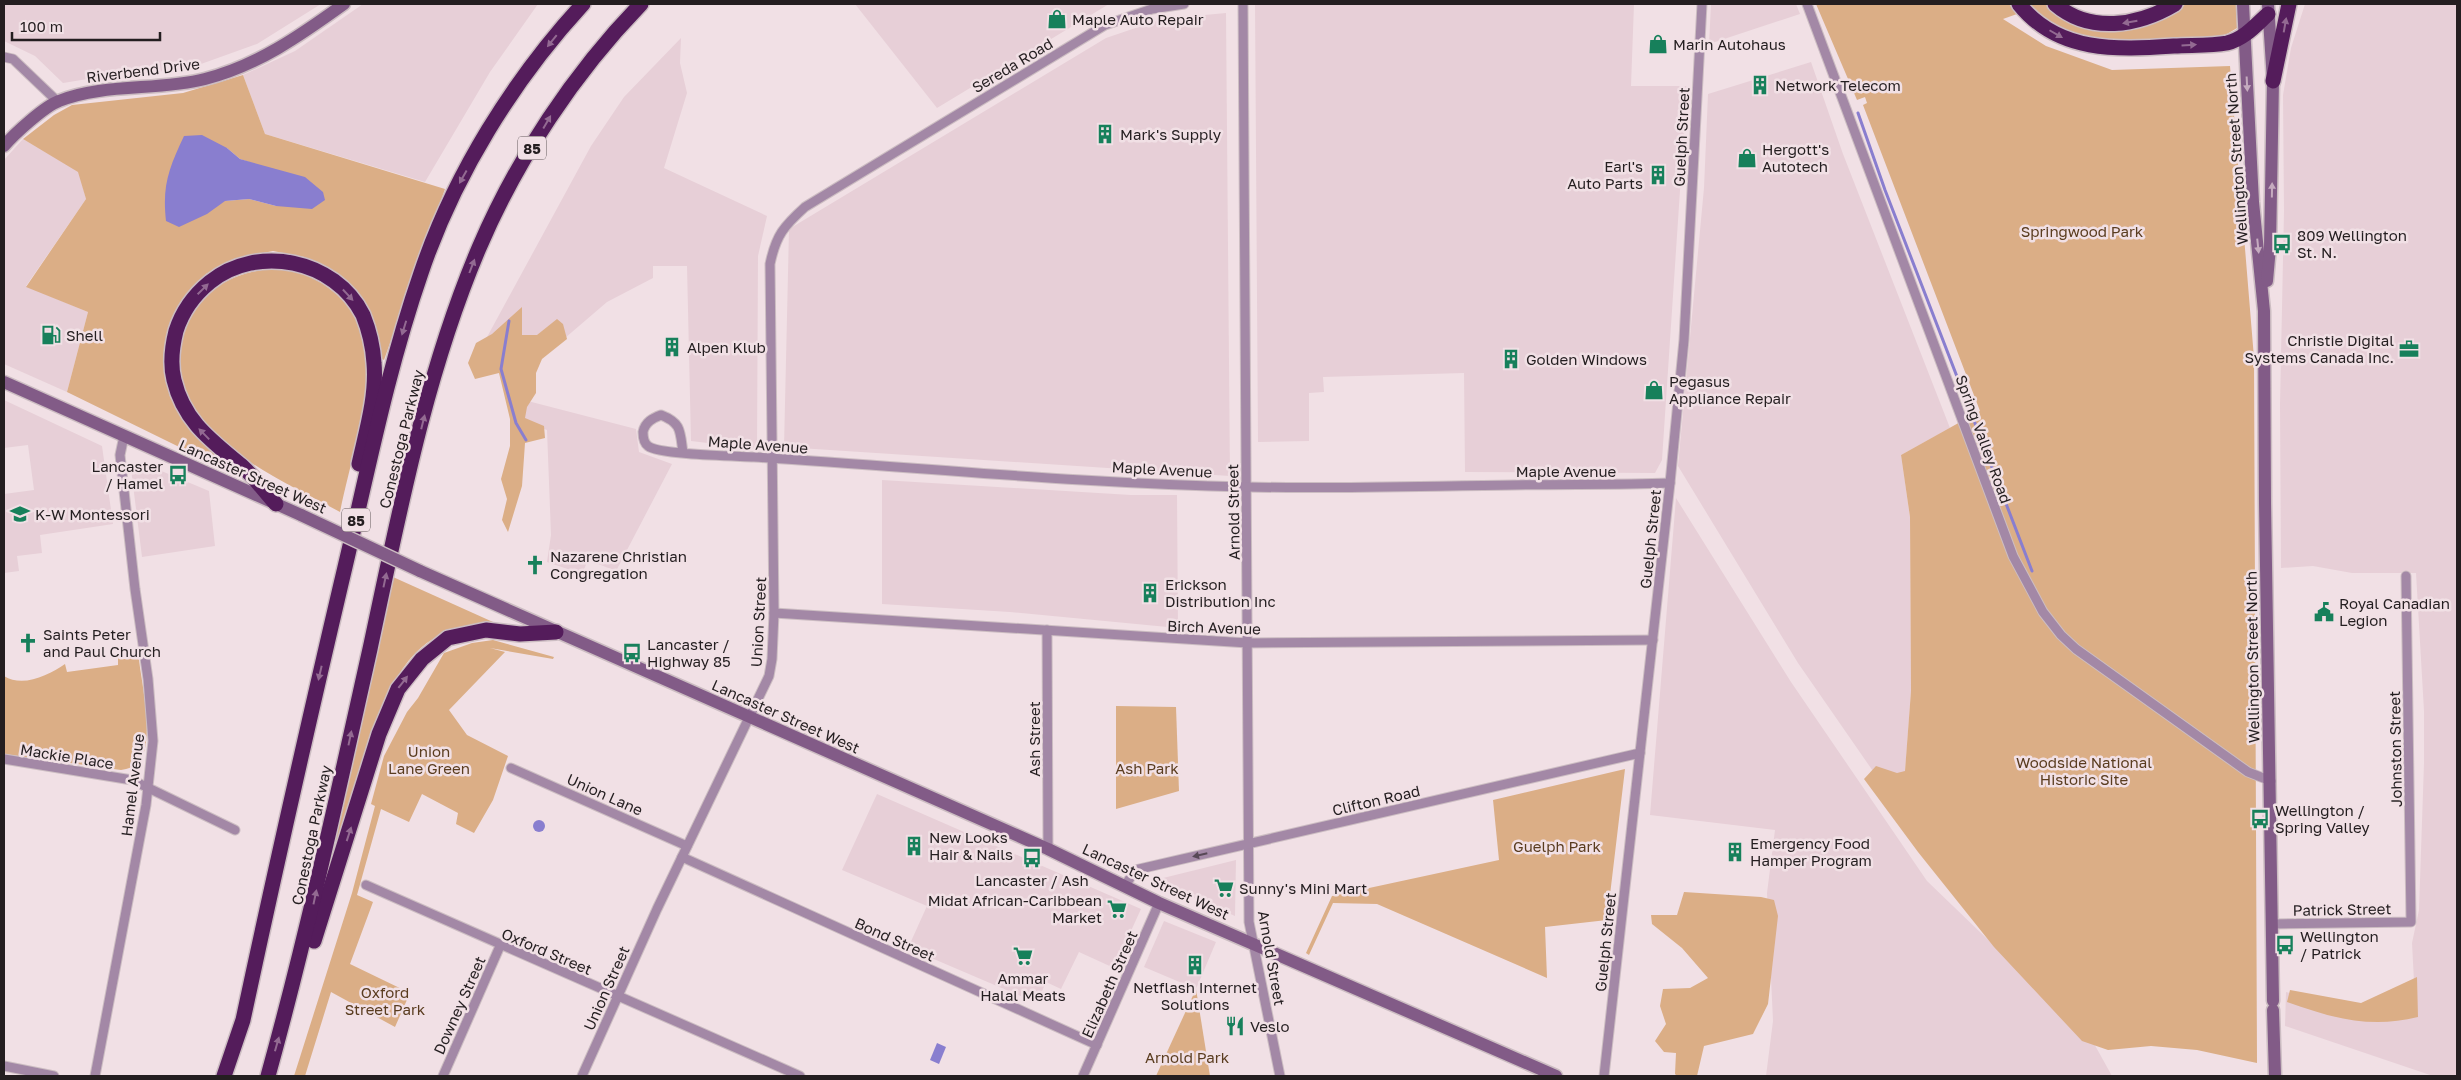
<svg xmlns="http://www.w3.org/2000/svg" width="2461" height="1080" font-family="'Golos Text',sans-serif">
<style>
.built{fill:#e7cfd7}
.green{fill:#dbae86;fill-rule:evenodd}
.water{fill:#897ecf}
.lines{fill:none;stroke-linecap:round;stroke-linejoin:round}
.stream{stroke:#897ecf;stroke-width:3}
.street-casing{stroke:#ccbdc2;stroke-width:11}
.secondary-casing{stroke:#ccbdc2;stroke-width:15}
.highway-casing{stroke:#ccbdc2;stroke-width:18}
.street{stroke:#a388a6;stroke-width:9}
.secondary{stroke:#825b87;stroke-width:12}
.highway{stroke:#541c5b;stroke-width:15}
.secondary-bridge-casing{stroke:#ccbdc2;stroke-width:15;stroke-linecap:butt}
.secondary-bridge{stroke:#825b87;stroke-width:12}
.oneway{fill:#936a92}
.oneway2{fill:#c5abbf}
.oneway3{fill:#574856}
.labels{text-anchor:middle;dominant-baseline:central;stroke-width:5;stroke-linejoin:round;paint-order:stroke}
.shield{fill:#f1e0e5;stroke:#62585b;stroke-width:1}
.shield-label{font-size:14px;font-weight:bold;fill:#241e20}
.poi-label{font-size:15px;fill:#241e20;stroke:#f1e0e5;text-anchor:start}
.street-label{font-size:15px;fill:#241e20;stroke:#f1e0e5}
.park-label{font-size:15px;fill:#5a3c1f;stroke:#f1e0e5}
</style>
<rect width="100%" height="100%" fill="#f1e0e5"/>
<g class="built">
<polygon points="4,4 321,4 257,44 201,64 165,71 106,76 63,83 35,56 4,41"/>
<polygon points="363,4 538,4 490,72 425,182 265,134 243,75 295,51"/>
<polygon points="855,4 1109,4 937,108"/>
<polygon points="1255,4 1634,4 1631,86 1687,86 1662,460 1655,473 1465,472 1464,373 1323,377 1324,392 1309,393 1309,441 1258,442"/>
<polygon points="1711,4 1796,4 1800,14 1709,44"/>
<polygon points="2305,4 2457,4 2457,1076 2433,1076 2285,1026 2286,992 2341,1006 2415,1000 2412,943 2419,910 2424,763 2424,711 2416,573 2352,573 2313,566 2281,568 2280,405 2284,211 2283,95 2291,48"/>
<polygon points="1226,13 1230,476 784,447 789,229 1106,38 1162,19"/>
<polygon points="681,38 680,63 687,93 664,168 767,216 758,256 757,449 691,441 687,266 653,266 653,278 607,302 530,368 480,350 591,146 624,97"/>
<polygon points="1811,62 1843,154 1950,428 1901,455 1910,517 1911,691 1902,813 1798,663 1678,466 1704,188 1708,94"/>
<polygon points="23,139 79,172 86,199 26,286 88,312 67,392 4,364 4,160"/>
<polygon points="520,399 636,429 639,452 672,464 616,571 588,560 582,574 547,562 551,535 547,430 518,420"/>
<polygon points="4,400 102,446 113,524 40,535 42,553 17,556 19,571 4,573 4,494 34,490 28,445 4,448"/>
<polygon points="140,462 209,491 215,546 142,557 131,469"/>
<polygon points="882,480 1131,495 1177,495 1178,628 1010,612 882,604"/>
<polygon points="1676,498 1791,682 1927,881 2092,1040 2112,1076 1766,1076 1773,1021 1767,893 1775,830 1650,815"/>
<polygon points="877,794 1141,909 1114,968 1079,952 1061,989 1046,982 1037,1003 908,948 927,906 842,870"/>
<polygon points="1236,860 1235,916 1155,880"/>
<polygon points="1164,921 1216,942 1196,989 1144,967"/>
</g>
<g class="green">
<polygon points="1816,4 2009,4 2017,14 2003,19 2046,46 2112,70 2230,66 2254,358 2257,1063 2197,1050 2151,1046 2108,1050 2082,1041 1994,947 1918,852 1864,779 1876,766 1897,773 1905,771 1911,691 1910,517 1901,455 1980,411 1863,105 1867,103 1865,97 1857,100"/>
<polygon points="2025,4 2045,4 2055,11 2095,29 2122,31 2146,26 2169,16 2186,4 2236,4 2237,28 2227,34 2215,37 2126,45 2061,31"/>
<path d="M243,75l22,59 180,55 -61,171 -5,-3 -40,-80 -35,-20 -31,-6 -35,7 -32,16 -31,38 -12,45 7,40 20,33 29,26 -3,9 -149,-73 21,-80 -62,-25 60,-88 -8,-27 -55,-33 31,-24 18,-10 111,-12zM227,148l13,11 26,9 10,38 -27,-7 -24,2z"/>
<path d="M270,269c23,0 42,6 60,20 16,11 30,31 34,50 11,48 -14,124 -24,173 -70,-38 -200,-91 -150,-194 15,-31 47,-46 80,-49z"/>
<polygon points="522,307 522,335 537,335 557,319 563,324 567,339 542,359 536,373 536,393 527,407 525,418 544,426 545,438 525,443 522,486 508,532 502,520 507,499 501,479 510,446 510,419 499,373 475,379 468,363 476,343 492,334"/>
<path d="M393,577l100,45v4c-12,1 -26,1 -38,4 -57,14 -74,82 -90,130 -8,26 -17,53 -25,80h-6z"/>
<polygon points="493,640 554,657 553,659 490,648 505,652 449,710 467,735 508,756 493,800 474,833 456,824 458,813 422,794 409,822 381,809 357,895 373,902 350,964 410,993 395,1027 331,992 305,1076 294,1076 352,893 375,806 371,804 384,756 407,712 418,698 444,653 472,643"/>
<path d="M129,655l7,1 3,4c3,25 16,82 0,102 -5,5 -11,7 -18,8l-117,-16v-78c19,12 45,-1 61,-12l2,8 51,-7v-9z"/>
<polygon points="1116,706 1176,707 1179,791 1116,809"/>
<polygon points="1625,769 1607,920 1545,927 1547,978 1377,904 1333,903 1309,955 1306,953 1332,896 1499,860 1493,800"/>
<polygon points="1684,892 1761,897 1774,900 1778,916 1768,1004 1753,1034 1704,1046 1697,1076 1677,1076 1675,1074 1676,1053 1664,1052 1655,1041 1666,1024 1660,1006 1663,989 1690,988 1708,978 1682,948 1652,924 1651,915 1677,915"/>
<path d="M2417,977l1,40c-48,12 -86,1 -131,-15l3,-12 71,13z"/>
<polygon points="1196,989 1210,1076 1156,1076"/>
</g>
<g class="water">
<path d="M202,135l25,13 13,11 65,18 18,15 2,8 -13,9 -36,-3 -27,-7 -24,2 -18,13 -28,13 -13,-6c-4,-36 3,-53 18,-85z"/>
<circle cx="539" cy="826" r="6"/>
<polygon points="937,1043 946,1047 939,1064 930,1060"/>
</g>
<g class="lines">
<g class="stream">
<polyline points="1858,113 1885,190 2032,571"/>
<polyline points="509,321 501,369 516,423 526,440"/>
</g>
<defs>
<g id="street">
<polyline points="1243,4 1249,922 1280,1076"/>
<polyline points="1807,4 2013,556 2043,612 2061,635 2076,649 2248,772 2271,781"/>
<polyline points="4,57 13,59 57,101"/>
<path d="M683,453c-3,-21 -1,-30 -22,-38 -8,3 -16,7 -18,17 0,5 1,11 5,14 11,9 89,10 106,11 164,10 328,27 493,30 89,2 179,-1 268,-2 52,-1 103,0 155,-2"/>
<polyline points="774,613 1248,643 1653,640"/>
<polyline points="1047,630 1048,849"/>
<polyline points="4,759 132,780 235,830"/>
<polyline points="511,768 687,846"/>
<polyline points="682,857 1097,1045"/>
<polyline points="366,885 800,1076"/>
<polyline points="1125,886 1135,870 1640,753"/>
<polyline points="2273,924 2411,922 2406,576"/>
<polyline points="4,1066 54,1076"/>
<polyline points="95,1076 146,805 153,741 148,679 135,589 120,455 124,436"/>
<polyline points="443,1076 500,946"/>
<path d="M582,1076l75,-167 112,-233 3,-17 2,-46 -4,-349c6,-29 14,-38 35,-57l300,-182 47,-16 32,-5"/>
<polyline points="1083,1076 1159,903"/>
<polyline points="1604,1076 1670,483 1684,340 1702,4"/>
</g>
<g id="secondary">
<polyline points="2243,4 2253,202 2264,311 2265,503 2273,1001"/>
<path d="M4,146c10,-12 41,-40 55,-45 44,-18 100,-10 146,-22 52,-13 96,-44 139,-75"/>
<polyline points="2267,281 2270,247 2273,81 2268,4"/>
<polyline points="4,382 301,515"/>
<polyline points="420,571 1048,849 1159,903 1556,1076"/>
<polyline points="2273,1010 2275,1076"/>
</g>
<g id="highway">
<path d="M2019,4c39,49 98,46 155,42 17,-1 37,0 53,-3 17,-4 29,-18 41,-29"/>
<path d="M2055,4c35,30 83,22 120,0"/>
<polyline points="2273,81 2289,4"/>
<path d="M276,504c-11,-12 -21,-26 -33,-37 -31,-26 -59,-45 -69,-87 -4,-16 -2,-33 2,-49 6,-19 18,-36 34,-49 47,-38 125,-23 153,33 6,15 10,32 11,48 3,33 -8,69 -15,101"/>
<polyline points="314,941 379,734 398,689 422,659 448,638 486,630 520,634 556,632"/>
<path d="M224,1076l19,-56c31,-145 64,-291 98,-436 25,-104 45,-210 80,-311 33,-98 92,-193 162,-269"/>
<path d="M268,1076c39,-141 70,-284 102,-427 29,-135 55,-274 109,-401 38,-89 95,-175 162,-244"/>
</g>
</defs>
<use href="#street" class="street-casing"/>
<use href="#secondary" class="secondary-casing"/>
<use href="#highway" class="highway-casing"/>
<use href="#street" class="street"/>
<use href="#secondary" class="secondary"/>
<use href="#highway" class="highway"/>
<defs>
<polyline id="secondary-bridge" points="301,515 420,571"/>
</defs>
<use href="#secondary-bridge" class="secondary-bridge-casing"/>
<use href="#secondary-bridge" class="secondary-bridge"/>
</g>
<defs><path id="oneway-solid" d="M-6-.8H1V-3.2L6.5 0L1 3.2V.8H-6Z" transform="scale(1.25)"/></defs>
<g class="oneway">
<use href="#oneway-solid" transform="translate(2130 22) rotate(170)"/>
<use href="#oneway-solid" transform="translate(2285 25) rotate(-80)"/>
<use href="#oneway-solid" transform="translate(2056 34) rotate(30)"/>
<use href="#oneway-solid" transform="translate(552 41) rotate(129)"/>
<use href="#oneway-solid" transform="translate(2189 45) rotate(-4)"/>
<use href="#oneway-solid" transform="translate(547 122) rotate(-60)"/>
<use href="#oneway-solid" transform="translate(463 177) rotate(119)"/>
<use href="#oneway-solid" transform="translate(472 266) rotate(-69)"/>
<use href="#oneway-solid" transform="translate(203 289) rotate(-44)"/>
<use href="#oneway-solid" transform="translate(348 295) rotate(47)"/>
<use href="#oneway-solid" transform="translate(404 328) rotate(107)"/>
<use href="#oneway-solid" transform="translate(423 422) rotate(-76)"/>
<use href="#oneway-solid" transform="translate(204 434) rotate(-134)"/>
<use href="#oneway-solid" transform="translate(385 580) rotate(-78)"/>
<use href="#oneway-solid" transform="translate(320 673) rotate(103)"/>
<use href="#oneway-solid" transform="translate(403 682) rotate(-52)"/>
<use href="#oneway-solid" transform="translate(350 738) rotate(-78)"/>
<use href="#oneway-solid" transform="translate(349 834) rotate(-72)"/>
<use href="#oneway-solid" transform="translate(315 897) rotate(-78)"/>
<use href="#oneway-solid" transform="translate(277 1044) rotate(-74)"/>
</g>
<g class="oneway2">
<use href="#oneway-solid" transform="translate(2247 84) rotate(87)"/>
<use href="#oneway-solid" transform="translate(2272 190) rotate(-89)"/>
<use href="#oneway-solid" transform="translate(2258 246) rotate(84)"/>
</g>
<use class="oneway3" href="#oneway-solid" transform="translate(1200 855) rotate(167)"/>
<defs>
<symbol id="shop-bare" viewBox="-9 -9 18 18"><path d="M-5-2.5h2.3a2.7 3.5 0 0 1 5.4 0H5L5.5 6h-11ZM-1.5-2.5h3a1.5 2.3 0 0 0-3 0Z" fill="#17805b" stroke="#f1e0e5" stroke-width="2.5" paint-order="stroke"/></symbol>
<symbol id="building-bare" viewBox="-9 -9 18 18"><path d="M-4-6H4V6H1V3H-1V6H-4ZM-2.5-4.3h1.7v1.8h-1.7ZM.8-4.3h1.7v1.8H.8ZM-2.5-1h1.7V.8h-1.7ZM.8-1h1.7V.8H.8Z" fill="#17805b" stroke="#f1e0e5" stroke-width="2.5" paint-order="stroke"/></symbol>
<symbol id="bus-bare" viewBox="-9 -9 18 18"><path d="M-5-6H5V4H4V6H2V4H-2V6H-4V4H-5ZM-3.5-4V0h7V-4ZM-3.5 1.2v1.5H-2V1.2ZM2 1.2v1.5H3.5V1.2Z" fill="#17805b" stroke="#f1e0e5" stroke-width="2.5" paint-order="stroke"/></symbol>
<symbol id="fuel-bare" viewBox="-9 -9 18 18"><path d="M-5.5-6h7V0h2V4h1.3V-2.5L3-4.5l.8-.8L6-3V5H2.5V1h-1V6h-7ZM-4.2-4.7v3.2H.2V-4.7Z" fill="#17805b" stroke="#f1e0e5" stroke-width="2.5" paint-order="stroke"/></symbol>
<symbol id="office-bare" viewBox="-9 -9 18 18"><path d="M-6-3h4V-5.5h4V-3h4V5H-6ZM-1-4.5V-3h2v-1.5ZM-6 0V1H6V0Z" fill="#17805b" stroke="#f1e0e5" stroke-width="2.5" paint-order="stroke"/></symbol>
<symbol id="school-bare" viewBox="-9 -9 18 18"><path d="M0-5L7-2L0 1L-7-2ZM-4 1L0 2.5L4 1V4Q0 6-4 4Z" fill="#17805b" stroke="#f1e0e5" stroke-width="2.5" paint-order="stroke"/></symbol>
<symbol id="church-bare" viewBox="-9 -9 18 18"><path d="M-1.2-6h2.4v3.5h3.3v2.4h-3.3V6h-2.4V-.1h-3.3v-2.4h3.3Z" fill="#17805b" stroke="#f1e0e5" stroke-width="2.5" paint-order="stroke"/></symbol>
<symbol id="civic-bare" viewBox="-9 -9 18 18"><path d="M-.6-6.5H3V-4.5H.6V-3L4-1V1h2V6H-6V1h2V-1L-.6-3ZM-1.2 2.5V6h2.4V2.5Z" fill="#17805b" stroke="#f1e0e5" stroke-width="2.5" paint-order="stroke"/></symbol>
<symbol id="supermarket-bare" viewBox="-9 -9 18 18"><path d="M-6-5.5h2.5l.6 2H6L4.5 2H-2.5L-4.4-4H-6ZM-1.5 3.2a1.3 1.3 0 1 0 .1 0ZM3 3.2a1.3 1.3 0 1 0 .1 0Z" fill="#17805b" stroke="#f1e0e5" stroke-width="2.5" paint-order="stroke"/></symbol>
<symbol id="restaurant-bare" viewBox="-9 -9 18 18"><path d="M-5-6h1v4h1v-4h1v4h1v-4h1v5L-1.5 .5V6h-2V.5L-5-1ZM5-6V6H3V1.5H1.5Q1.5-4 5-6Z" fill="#17805b" stroke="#f1e0e5" stroke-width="2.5" paint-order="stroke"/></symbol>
</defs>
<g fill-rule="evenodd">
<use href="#shop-bare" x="1043" y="5" width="28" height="28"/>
<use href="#shop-bare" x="1644" y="30" width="28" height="28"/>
<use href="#building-bare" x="1746" y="71" width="28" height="28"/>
<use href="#building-bare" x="1091" y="120" width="28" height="28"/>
<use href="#shop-bare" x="1733" y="144" width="28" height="28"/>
<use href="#building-bare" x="1644" y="161" width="28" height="28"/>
<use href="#bus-bare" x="2268" y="230" width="28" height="28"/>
<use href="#fuel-bare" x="37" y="321" width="28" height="28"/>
<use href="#building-bare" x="658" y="333" width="28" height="28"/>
<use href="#office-bare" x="2395" y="335" width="28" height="28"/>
<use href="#building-bare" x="1497" y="345" width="28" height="28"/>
<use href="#shop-bare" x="1640" y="376" width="28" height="28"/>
<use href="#bus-bare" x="164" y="461" width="28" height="28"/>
<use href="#school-bare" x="6" y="500" width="28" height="28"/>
<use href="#church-bare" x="521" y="551" width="28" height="28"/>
<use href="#building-bare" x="1136" y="579" width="28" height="28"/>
<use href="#civic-bare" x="2310" y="598" width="28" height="28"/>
<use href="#church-bare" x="14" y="629" width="28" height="28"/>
<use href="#bus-bare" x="618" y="639" width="28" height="28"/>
<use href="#bus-bare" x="2246" y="805" width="28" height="28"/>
<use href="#building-bare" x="900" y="832" width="28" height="28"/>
<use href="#building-bare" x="1721" y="838" width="28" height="28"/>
<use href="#bus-bare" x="1018" y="844" width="28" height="28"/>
<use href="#supermarket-bare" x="1210" y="874" width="28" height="28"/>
<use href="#supermarket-bare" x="1103" y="895" width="28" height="28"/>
<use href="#bus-bare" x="2271" y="931" width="28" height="28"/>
<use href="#supermarket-bare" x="1009" y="942" width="28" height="28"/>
<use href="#building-bare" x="1181" y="951" width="28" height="28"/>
<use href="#restaurant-bare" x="1221" y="1012" width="28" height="28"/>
</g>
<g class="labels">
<g class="shield">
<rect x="518" y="136.5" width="28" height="23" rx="4"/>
<rect x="342" y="508.5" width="28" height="23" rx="4"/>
</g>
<g class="shield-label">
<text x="532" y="148">85</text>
<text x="356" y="520">85</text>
</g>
<g class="poi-label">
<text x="1072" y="19">Maple Auto Repair</text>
<text x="1673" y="44">Marin Autohaus</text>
<text x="1775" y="85">Network Telecom</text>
<text x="1120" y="134">Mark's Supply</text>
<text x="1762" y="149">Hergott's<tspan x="1762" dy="17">Autotech</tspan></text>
<text x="1643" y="166" text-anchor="end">Earl's<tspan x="1643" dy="17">Auto Parts</tspan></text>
<text x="2297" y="235">809 Wellington<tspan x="2297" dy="17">St. N.</tspan></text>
<text x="66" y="335">Shell</text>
<text x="2394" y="340" text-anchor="end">Christie Digital<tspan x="2394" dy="17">Systems Canada Inc.</tspan></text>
<text x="687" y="347">Alpen Klub</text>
<text x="1526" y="359">Golden Windows</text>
<text x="1669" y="381">Pegasus<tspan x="1669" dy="17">Appliance Repair</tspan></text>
<text x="163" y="466" text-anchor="end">Lancaster<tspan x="163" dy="17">/ Hamel</tspan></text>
<text x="35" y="514">K-W Montessori</text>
<text x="550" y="556">Nazarene Christian<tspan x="550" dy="17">Congregation</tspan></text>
<text x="1165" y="584">Erickson<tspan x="1165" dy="17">Distribution Inc</tspan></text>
<text x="2339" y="603">Royal Canadian<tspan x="2339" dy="17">Legion</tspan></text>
<text x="43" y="634">Saints Peter<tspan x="43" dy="17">and Paul Church</tspan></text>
<text x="647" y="644">Lancaster /<tspan x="647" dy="17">Highway 85</tspan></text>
<text x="2275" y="810">Wellington /<tspan x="2275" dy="17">Spring Valley</tspan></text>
<text x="929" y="837">New Looks<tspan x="929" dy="17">Hair &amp; Nails</tspan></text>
<text x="1750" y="843">Emergency Food<tspan x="1750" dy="17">Hamper Program</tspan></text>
<text x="1032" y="880" text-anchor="middle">Lancaster / Ash</text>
<text x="1239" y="888">Sunny's Mini Mart</text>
<text x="1102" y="900" text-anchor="end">Midat African-Caribbean<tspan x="1102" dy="17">Market</tspan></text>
<text x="2300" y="936">Wellington<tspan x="2300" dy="17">/ Patrick</tspan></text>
<text x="1023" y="978" text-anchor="middle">Ammar<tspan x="1023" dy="17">Halal Meats</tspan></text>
<text x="1195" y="987" text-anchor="middle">Netflash Internet<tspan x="1195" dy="17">Solutions</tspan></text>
<text x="1250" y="1026">Veslo</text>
</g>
<g class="street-label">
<text transform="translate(1012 65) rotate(-31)">Sereda Road</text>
<text transform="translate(143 70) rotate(-7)">Riverbend Drive</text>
<text transform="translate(1681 137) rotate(-87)">Guelph Street</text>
<text transform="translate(2236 159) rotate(-94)">Wellington Street North</text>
<text transform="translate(401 439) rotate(-76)">Conestoga Parkway</text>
<text transform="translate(1984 439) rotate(70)">Spring Valley Road</text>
<text transform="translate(758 444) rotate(4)">Maple Avenue</text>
<text transform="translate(1162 469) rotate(3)">Maple Avenue</text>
<text x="1566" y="471">Maple Avenue</text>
<text transform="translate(253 476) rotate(24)">Lancaster Street West</text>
<text transform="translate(1233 512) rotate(-91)">Arnold Street</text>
<text transform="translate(1650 539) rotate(-84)">Guelph Street</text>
<text transform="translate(758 622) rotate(-87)">Union Street</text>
<text transform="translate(1214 627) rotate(2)">Birch Avenue</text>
<text transform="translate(2252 657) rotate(-91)">Wellington Street North</text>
<text transform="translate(786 716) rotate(24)">Lancaster Street West</text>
<text transform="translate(1034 739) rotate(-90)">Ash Street</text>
<text transform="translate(2395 749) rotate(-91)">Johnston Street</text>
<text transform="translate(67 756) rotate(9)">Mackie Place</text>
<text transform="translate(132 785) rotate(-83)">Hamel Avenue</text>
<text transform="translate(605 794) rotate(24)">Union Lane</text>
<text transform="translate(1376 800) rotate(-13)">Clifton Road</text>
<text transform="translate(311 835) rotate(-78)">Conestoga Parkway</text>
<text transform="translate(1156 881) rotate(25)">Lancaster Street West</text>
<text transform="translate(2342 909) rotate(-1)">Patrick Street</text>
<text transform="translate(895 939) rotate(24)">Bond Street</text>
<text transform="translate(1605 942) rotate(-84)">Guelph Street</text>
<text transform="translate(547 951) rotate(23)">Oxford Street</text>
<text transform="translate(1272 958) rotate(80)">Arnold Street</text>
<text transform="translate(1109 984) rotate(-66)">Elizabeth Street</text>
<text transform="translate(606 988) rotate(-66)">Union Street</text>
<text transform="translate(459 1005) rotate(-66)">Downey Street</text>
</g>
<g class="park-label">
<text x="2082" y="231">Springwood Park</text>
<text x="429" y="751">Union<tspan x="429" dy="17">Lane Green</tspan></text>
<text x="2084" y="762">Woodside National<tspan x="2084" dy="17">Historic Site</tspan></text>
<text x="1147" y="768">Ash Park</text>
<text x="1557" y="846">Guelph Park</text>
<text x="385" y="992">Oxford<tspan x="385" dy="17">Street Park</tspan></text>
<text x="1187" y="1057">Arnold Park</text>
</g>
</g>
<rect width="2461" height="1080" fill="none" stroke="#241e20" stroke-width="10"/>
<path d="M12 32v8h148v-8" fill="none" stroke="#241e20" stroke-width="2.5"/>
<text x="20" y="32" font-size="15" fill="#241e20" stroke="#f1e0e5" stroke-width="4" paint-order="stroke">100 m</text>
</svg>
